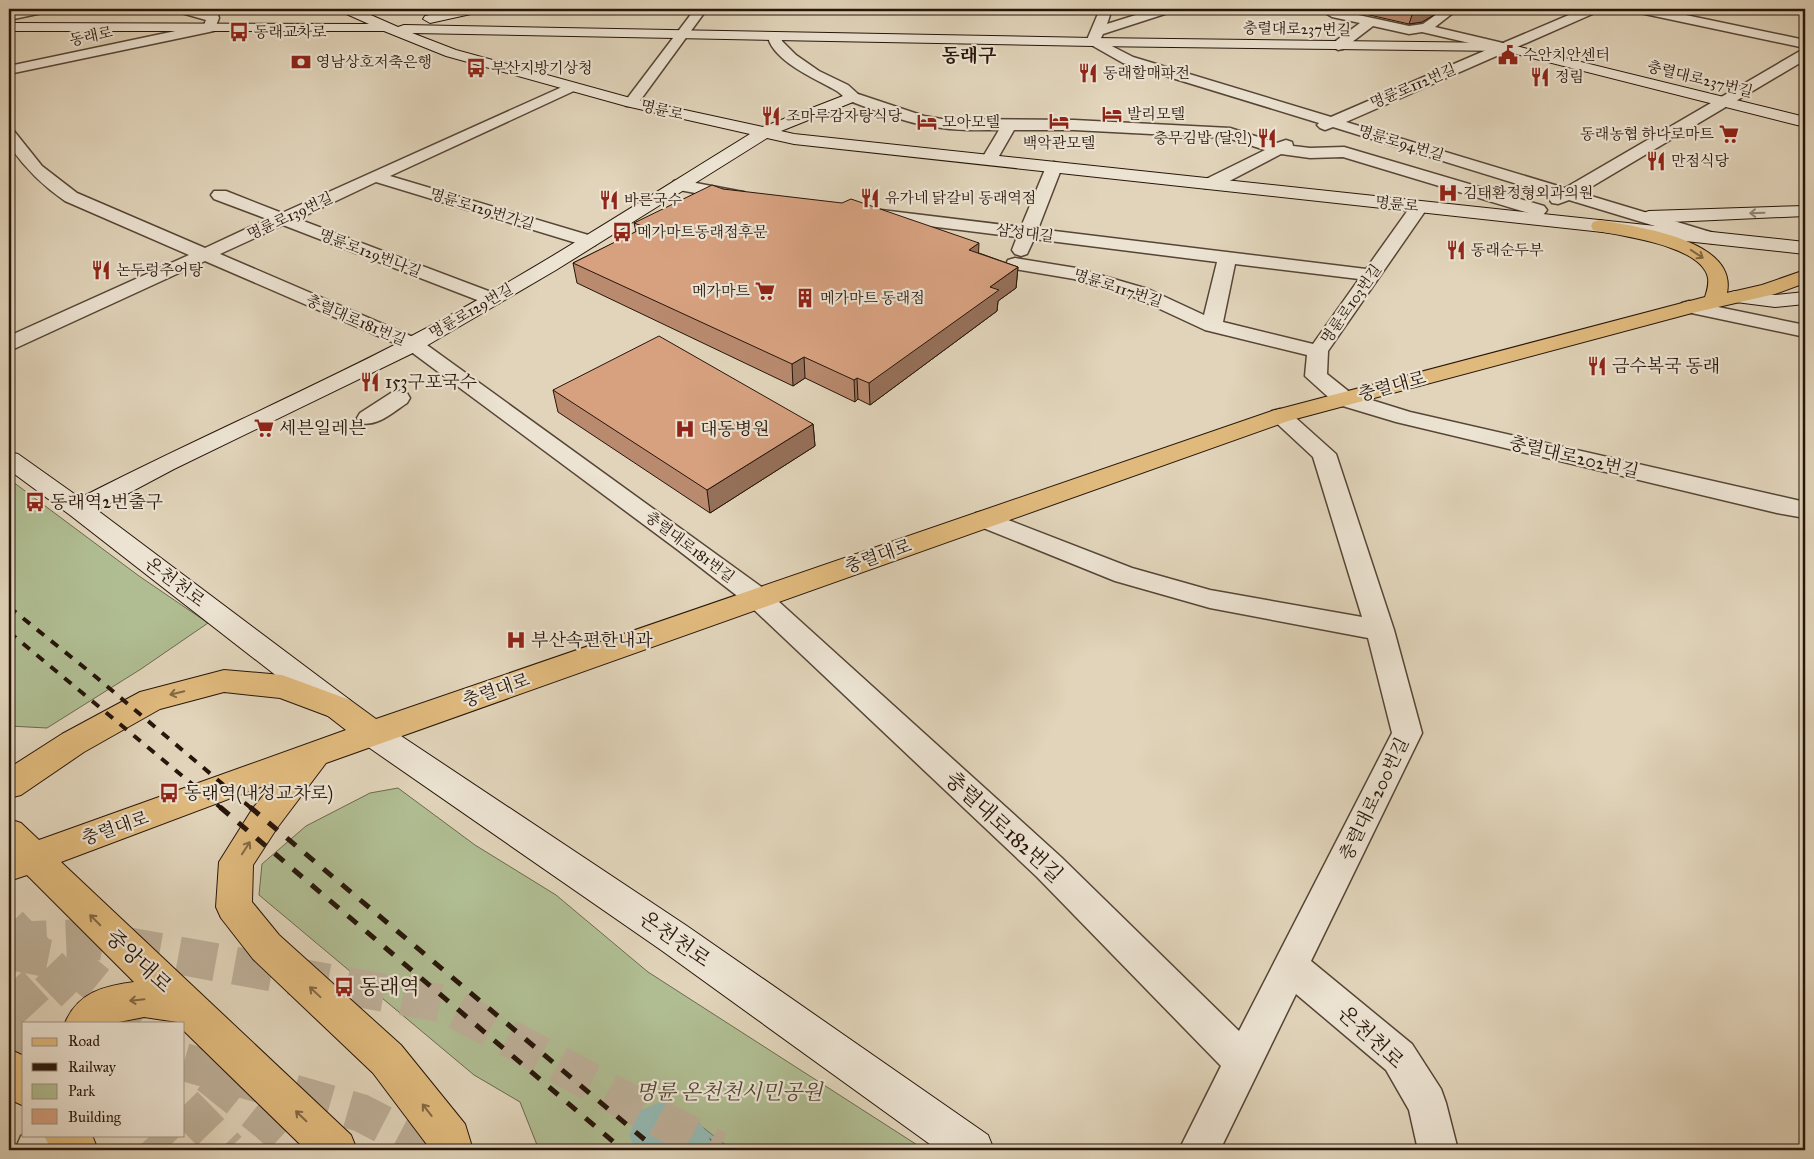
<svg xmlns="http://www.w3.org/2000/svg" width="1814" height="1159" font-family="'IM FELL Great Primer','Noto Serif KR',serif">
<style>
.green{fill:#b0bd92;stroke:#6c694e}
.water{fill:#94b8b2;stroke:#68776f}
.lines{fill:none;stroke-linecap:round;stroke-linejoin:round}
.shore{stroke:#5e665e;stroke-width:2}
.river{fill:#94b8b2;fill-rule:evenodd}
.primary-tunnel{stroke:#bcae97;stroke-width:38;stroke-dasharray:38 19;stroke-linecap:butt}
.highway-tunnel{stroke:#bcae97;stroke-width:38;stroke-dasharray:38 19;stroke-linecap:butt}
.street-casing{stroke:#564536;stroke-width:3}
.secondary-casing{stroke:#27150a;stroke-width:2}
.primary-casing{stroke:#27150a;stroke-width:2}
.street{fill:#ece3d2;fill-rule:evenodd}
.secondary{fill:#ece3d2;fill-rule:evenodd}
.primary{fill:#e0ba7d;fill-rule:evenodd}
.rail-far1{stroke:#27150a;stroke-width:4;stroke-dasharray:9 9;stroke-linecap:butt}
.rail{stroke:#27150a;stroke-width:5;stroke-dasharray:12 12;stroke-linecap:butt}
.wall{fill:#b98a6e;stroke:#27150a}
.shaded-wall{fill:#96715a;stroke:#27150a}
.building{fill:#d7a180;stroke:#27150a}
.oneway{stroke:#938678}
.oneway2{stroke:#846844}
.labels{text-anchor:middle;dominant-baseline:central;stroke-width:4.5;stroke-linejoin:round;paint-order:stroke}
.far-street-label{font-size:15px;fill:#27150a;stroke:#ece3d2}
.far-poi-label{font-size:15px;fill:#27150a;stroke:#ece3d2;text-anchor:start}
.poi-label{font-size:18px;fill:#27150a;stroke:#ece3d2;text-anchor:start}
.street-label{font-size:18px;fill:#27150a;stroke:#ece3d2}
.far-district-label{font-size:19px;font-weight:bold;fill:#27150a;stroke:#ece3d2}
.near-street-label{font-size:21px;fill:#27150a;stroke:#ece3d2}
.near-poi-label{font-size:21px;fill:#27150a;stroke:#ece3d2;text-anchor:start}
.near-park-label{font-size:21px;font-style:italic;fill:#504733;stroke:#ece3d2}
</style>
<rect width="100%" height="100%" fill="#e1d4ba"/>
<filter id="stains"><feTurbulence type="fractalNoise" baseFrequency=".004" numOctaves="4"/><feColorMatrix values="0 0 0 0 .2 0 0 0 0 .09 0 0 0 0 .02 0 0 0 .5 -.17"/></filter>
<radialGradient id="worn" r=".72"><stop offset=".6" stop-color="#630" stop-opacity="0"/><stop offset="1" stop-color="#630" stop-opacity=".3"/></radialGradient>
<g class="green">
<polygon points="9,479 139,576 208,623 141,669 47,728 9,726"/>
<polygon points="398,788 475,845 556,895 648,972 925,1150 539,1150 520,1102 474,1075 259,895 262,864 306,826 370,793"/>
</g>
<polygon class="water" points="692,1119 732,1150 664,1150 669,1141"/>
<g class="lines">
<polyline class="shore" points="669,1150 692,1126 724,1150"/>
<path class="river" d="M663,1101c30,13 40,18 51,49h-79l-6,-15 10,-24z"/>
<g class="primary-tunnel">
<polyline points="9,925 104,1023"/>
<polyline points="9,984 45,1023"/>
<polyline points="184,1105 228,1150"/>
<polyline points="151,1135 165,1150"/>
</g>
<g class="highway-tunnel">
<polyline points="9,941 83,938 445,1004 718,1150"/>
<polyline points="11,951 71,963 144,1023"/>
<polyline points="9,1037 24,1036"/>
<polyline points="184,1062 361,1113 432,1150"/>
<polyline points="209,1075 269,1123 298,1150"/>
</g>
<defs>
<g id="street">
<polygon points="26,9 49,9 47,12 9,20 9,12"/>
<polygon points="176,9 195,9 218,15 219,18 214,31 9,74 9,66 204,25 206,20 178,12"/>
<polygon points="695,9 707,9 636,106 626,106 624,103 626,100"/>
<polygon points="1100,9 1112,9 1107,24 1155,9 1173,9 1171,12 1103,34 1100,40 1133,57 1331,117 1491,48 1422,32 1409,34 1373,26 1343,49 1338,50 1331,46 1333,43 1360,23 1332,17 1327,14 1325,9 1337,9 1340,11 1409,26 1423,24 1444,9 1458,9 1435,27 1503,43 1583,9 1599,9 1597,12 1346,122 1565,188 1800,51 1805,50 1805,60 1581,193 1717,234 1720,238 1717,242 1711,243 1569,200 1558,204 1552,203 1549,199 1553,195 1333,127 1325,130 1320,128 1317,125 1319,123 1123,63 1086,42"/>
<polygon points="1634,9 1657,9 1805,40 1805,48 1640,13 1636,12"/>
<path d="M775,33l5,1 2,7 14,14 23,16 29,14 10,9 66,22 18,3 132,1 156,8 47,15 9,-3 6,2 1,4 17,2 34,-1 200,59 3,4 -3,4 -6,1 -6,-1 -189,-57 -33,1 -29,-4 -65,34h-12l-2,-4 2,-4 61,-30 -37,-12 -154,-8h-60l-19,33h-12l-2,-3 18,-30c-19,0 -39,1 -57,-2 -31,-3 -63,-16 -92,-27 -5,-2 -9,-8 -15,-11 -19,-11 -62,-29 -67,-53z"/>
<path d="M571,83l5,1 2,3 -2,3 -186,86 205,61 3,4 -3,4 -6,1 -6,-1 -207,-63 -78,37 201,76 3,4 -3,4 -7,2 -7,-2 -202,-78 -63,29 200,86 347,251 294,266 178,174 153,-298 -24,-95 -158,-30 -95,-27 -139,-56 -3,-6 3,-6 9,-2 147,57 78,22 152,27 -49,-160 -44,-41 3,-5 8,-2 8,2 48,43 58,176 28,103 -111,228 101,83 29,45 5,14 12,47h-40l-9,-40 -23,-40 -90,-76 -76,156h-41l42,-84 -184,-189 -288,-272 -71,-55 -272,-202 -201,-87 -189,87 -7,2v-14l180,-81 -124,-54c-22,-15 -39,-32 -54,-53l-2,-3v-16l5,2 28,35 35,27 128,55 62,-29 -53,-20 -3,-4 3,-4h12l56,22z"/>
<path d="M1054,162l6,2 2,3 -24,62 328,40 47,-66 6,-1 6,1 3,4 -100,144 -1,23 25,20 58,18 395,90v16l-28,-5 -381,-91 -60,-18 -31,-28 2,-21 -102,-25 -71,-33 -60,-18 -66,-11 -2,-4 2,-4 7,-2 61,10 72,21 56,26 13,-53 -183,-23 -7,15 -6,2 -6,-2 -3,-4 5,-13 -144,-18 -6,-1 -3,-4 3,-4 6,-1 148,18 25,-60 2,-3zM1235,264l124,15 -46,65 -90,-22z"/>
<polygon points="680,180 738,191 744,192 747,196 744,200 738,201 674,189 672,185 674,181"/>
<polygon points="1689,301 1805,325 1805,337 1682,311 1679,307 1682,303"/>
<path d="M399,391l8,2 3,5 -3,5c-14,9 -29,24 -47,20l-3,-5 3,-5 31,-20z"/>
<polygon points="24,1134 24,1135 74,1135 66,1150 15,1150 21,1136"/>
</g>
<g id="secondary">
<path d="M340,9h17l41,18 6,-2 689,13 411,5 301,74v10l-301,-76 -411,-5 -681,-13 44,17 178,49 129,28 85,-33h10l3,3 -3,3 -77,31 13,3 1011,108v12l-1011,-110 -27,-6 -211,132 -135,79 -247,120 -77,41 253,190 4,8 -4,8 -11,4 -11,-4 -258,-201 -61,-45v-18l9,2 62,44c107,-55 218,-103 324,-158 119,-62 232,-136 346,-206l-124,-28 -180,-50 -62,-25h-375v-8l360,1 -27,-12z"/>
<polygon points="458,9 482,9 480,12 430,23 423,19 425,16"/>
<polygon points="1805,206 1805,216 1649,223 1643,221 1640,217 1643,213 1649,211"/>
<polygon points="1735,291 1775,295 1805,292 1805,304 1775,307 1728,301 1725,297 1728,293"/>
<polygon points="372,721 383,724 687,926 988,1135 994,1150 938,1150 661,950 361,742 356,733 361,724"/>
</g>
<g id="primary">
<path d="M1600,220c36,7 138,19 127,73l35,-8 43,-15v13l-30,11 -83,19 -404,108 -962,342 -49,65 -24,37 -1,37 27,33 122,110 64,79 8,26h-42l-58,-77 -120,-114 -32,-41 -5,-11 3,-45 34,-54 21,-26 -213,80 290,273 6,15h-51l-122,-119v-8l-40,-6 -30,6h-49c13,-31 39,-37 69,-41l-107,-107 -18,6v-62l12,4 18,17 307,-110 -18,-14 -48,-18 -56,-6 -64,17 -76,43 -63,43 -12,3v-30l53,-34 78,-42 84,-22 58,5 11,4 57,21 26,19 896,-308 433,-114c2,-6 4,-12 3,-19 -6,-33 -88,-42 -115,-48l-2,-4 2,-4z"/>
<polygon points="9,1049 24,1056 24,1106 9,1099"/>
<polygon points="44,1135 92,1135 98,1150 51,1150"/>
</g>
</defs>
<use href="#street" class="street-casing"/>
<use href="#secondary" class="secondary-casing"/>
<use href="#primary" class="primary-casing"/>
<use href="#street" class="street"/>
<use href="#secondary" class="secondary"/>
<use href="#primary" class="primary"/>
<g class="rail-far1">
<polyline points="9,607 96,677 251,808"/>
<polyline points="9,632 221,808"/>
</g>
<g class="rail">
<polyline points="220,807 623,1150"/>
<polyline points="250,807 657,1150"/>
</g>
</g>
<g class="wall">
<polygon points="1343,9 1444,9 1422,22 1409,24"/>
<polygon points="723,189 979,253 1018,267 1016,288 998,301 997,311 870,405 858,399 855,402 805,378 793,386 577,283 573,263 636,232 634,223"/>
<polygon points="553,390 813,424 815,446 710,513 558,412"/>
</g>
<g class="shaded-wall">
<polygon points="1414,9 1444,9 1422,22 1409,24"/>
<polygon points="979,243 978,263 969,250"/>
<polygon points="1018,267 1016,288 998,301 997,311 870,405 869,383 990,287"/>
<polygon points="804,357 805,378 793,386 792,364"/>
<polygon points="857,378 858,399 855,402 854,380"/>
<polygon points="813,424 815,446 710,513 707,490"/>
</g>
<g class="building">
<polygon points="712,185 723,189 842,203 851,199 979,243 969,250 1018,267 990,287 999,290 869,383 857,378 854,380 804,357 792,364 573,263 645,227 634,223"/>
<polygon points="659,336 813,424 707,490 553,390"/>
</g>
<defs><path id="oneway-shaft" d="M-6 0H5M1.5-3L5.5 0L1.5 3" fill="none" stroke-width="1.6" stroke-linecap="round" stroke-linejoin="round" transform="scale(1.25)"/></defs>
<use class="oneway" href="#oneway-shaft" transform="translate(1757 213) rotate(178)"/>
<g class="oneway2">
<use href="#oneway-shaft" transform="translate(1697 254) rotate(34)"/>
<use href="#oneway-shaft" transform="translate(177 693) rotate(166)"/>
<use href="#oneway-shaft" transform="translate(246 848) rotate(-57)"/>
<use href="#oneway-shaft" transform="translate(95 920) rotate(-135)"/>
<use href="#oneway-shaft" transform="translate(315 992) rotate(-137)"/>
<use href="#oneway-shaft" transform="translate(137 1000) rotate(174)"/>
<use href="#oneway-shaft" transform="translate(427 1110) rotate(-128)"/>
<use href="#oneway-shaft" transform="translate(301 1116) rotate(-136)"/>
</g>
<defs>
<symbol id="bus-bare" viewBox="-9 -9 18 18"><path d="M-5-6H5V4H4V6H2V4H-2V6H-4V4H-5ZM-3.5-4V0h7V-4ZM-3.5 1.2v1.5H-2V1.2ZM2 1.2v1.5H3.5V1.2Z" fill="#8f2418" stroke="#ece3d2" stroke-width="2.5" paint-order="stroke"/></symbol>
<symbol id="civic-bare" viewBox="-9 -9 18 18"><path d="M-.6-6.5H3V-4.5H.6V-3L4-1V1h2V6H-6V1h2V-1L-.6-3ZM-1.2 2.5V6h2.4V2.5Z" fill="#8f2418" stroke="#ece3d2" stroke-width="2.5" paint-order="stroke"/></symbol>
<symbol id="bank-bare" viewBox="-9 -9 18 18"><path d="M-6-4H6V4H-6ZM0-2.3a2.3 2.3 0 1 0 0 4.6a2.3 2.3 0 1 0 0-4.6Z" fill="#8f2418" stroke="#ece3d2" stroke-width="2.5" paint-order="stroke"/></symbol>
<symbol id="restaurant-bare" viewBox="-9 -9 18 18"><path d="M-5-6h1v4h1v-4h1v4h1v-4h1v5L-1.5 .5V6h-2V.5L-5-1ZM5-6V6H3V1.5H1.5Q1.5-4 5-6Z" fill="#8f2418" stroke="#ece3d2" stroke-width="2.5" paint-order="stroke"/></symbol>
<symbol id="hotel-bare" viewBox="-9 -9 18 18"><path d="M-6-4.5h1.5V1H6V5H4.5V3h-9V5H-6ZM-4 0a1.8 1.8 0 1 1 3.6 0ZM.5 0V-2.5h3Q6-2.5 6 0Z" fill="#8f2418" stroke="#ece3d2" stroke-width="2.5" paint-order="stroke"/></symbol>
<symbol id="supermarket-bare" viewBox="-9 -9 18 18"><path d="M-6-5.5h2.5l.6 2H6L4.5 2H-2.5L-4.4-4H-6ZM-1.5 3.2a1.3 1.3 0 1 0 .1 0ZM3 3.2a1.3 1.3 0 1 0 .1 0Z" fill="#8f2418" stroke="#ece3d2" stroke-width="2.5" paint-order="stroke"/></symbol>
<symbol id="hospital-bare" viewBox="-9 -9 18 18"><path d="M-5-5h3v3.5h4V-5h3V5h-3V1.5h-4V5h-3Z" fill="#8f2418" stroke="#ece3d2" stroke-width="2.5" paint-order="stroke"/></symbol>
<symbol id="building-bare" viewBox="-9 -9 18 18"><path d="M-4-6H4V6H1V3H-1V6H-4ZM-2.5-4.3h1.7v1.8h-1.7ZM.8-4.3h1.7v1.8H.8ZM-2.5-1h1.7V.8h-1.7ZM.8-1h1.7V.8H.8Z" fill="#8f2418" stroke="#ece3d2" stroke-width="2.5" paint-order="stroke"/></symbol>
</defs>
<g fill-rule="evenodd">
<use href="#bus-bare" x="225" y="18" width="28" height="28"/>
<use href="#civic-bare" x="1494" y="41" width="28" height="28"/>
<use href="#bank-bare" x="287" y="48" width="28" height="28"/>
<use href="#bus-bare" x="462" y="54" width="28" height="28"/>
<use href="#restaurant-bare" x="1074" y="59" width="28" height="28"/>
<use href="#restaurant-bare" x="1526" y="63" width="28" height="28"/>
<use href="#hotel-bare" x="1098" y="100" width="28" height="28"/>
<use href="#restaurant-bare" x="757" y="102" width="28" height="28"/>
<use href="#hotel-bare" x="1045" y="107" width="28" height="28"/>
<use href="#hotel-bare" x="913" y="108" width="28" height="28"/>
<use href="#supermarket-bare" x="1715" y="120" width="28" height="28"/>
<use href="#restaurant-bare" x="1253" y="124" width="28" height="28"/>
<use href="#restaurant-bare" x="1642" y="147" width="28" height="28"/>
<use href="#hospital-bare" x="1434" y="179" width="28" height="28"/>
<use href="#restaurant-bare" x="856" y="184" width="28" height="28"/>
<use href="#restaurant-bare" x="595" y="186" width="28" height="28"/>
<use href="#bus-bare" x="608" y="218" width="28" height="28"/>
<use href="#restaurant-bare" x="1442" y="236" width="28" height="28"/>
<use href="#restaurant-bare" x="87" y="256" width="28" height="28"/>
<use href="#supermarket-bare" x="751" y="277" width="28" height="28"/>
<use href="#building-bare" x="791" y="284" width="28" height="28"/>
<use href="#restaurant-bare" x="1583" y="352" width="28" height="28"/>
<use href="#restaurant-bare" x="356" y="368" width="28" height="28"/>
<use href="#supermarket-bare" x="250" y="414" width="28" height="28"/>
<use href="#hospital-bare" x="671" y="415" width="28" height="28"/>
<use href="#bus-bare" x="21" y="488" width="28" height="28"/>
<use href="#hospital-bare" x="502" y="626" width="28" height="28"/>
<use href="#bus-bare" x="155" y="779" width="28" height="28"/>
<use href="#bus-bare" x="330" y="973" width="28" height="28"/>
</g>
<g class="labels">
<g class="far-street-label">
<text transform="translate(1297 29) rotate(1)">충렬대로237번길</text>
<text transform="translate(91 36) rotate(-12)">동래로</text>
<text transform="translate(1700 79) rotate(14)">충렬대로237번길</text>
<text transform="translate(1413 86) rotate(-23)">명륜로112번길</text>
<text transform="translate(662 110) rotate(13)">명륜로</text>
<text transform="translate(1401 143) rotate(17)">명륜로94번길</text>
<text transform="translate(1397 204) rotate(6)">명륜로</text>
<text transform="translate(482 209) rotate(17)">명륜로129번가길</text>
<text transform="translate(290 216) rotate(-25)">명륜로139번길</text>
<text transform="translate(1025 233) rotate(7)">삼성대길</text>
<text transform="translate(370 253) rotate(21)">명륜로129번나길</text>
<text transform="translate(1118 288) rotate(18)">명륜로117번길</text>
<text transform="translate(1351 304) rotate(-55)">명륜로103번길</text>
<text transform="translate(471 311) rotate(-30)">명륜로129번길</text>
<text transform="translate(356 320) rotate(23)">충렬대로181번길</text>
<text transform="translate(690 547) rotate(37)">충렬대로181번길</text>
</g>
<g class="far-poi-label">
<text x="254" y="32">동래교차로</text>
<text x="1523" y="55">수안치안센터</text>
<text x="316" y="62">영남상호저축은행</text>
<text x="491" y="68">부산지방기상청</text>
<text x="1103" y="73">동래할매파전</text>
<text x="1555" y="77">정림</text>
<text x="1127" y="114">발리모텔</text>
<text x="786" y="116">조마루감자탕식당</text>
<text x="942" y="122">모아모텔</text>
<text x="1714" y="134" text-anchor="end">동래농협 하나로마트</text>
<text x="1252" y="138" text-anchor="end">충무김밥 (달인)</text>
<text x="1059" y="143" text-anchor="middle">백악관모텔</text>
<text x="1671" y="161">만점식당</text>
<text x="1463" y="193">김태환정형외과의원</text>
<text x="885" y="198">유가네 닭갈비 동래역점</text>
<text x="624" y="200">바른국수</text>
<text x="637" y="232">메가마트동래점후문</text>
<text x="1471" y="250">동래순두부</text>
<text x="116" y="270">논두렁추어탕</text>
<text x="750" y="291" text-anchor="end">메가마트</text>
<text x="820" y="298">메가마트 동래점</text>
</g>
<g class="poi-label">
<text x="1612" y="366">금수복국 동래</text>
<text x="385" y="382">153구포국수</text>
<text x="279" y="428">세븐일레븐</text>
<text x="700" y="429">대동병원</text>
<text x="50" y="502">동래역2번출구</text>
<text x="531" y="640">부산속편한내과</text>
<text x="184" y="793">동래역(내성교차로)</text>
</g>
<g class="street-label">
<text transform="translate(1392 386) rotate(-15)">충렬대로</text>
<text transform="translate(1574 457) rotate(13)">충렬대로202번길</text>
<text transform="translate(878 556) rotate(-19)">충렬대로</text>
<text transform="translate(175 582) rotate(37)">온천천로</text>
<text transform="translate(496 690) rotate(-19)">충렬대로</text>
<text transform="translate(1374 799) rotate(-64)">충렬대로200번길</text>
<text transform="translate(115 828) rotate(-19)">충렬대로</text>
</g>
<g class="far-district-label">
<text x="969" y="55">동래구</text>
</g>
<g class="near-street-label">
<text transform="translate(1004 827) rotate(43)">충렬대로182번길</text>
<text transform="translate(675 939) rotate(35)">온천천로</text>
<text transform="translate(139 961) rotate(43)">중앙대로</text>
<text transform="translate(1371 1037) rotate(43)">온천천로</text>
</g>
<g class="near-poi-label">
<text x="359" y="987">동래역</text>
</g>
<g class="near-park-label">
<text x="729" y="1092">명륜 온천천시민공원</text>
</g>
</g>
<rect width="1814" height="1159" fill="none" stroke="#e1d4ba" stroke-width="30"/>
<rect x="10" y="10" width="1794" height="1139" fill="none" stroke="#27150a" stroke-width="2.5"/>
<rect x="15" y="15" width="1784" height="1129" fill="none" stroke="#27150a"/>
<rect x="22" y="1022" width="162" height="115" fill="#ece3d2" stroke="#9d9182"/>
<rect x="32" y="1038" width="25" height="8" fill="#e0ba7d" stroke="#9d9182"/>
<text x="68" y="1046" font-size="15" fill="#27150a">Road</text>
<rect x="32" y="1063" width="25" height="8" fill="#27150a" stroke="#9d9182"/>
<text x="68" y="1072" font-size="15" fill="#27150a">Railway</text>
<rect x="32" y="1084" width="25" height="15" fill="#b0bd92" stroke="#9d9182"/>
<text x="68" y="1096" font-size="15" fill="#27150a">Park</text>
<rect x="32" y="1109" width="25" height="15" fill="#d7a180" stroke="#9d9182"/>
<text x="68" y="1122" font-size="15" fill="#27150a">Building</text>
<rect width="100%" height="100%" filter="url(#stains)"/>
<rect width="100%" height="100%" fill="url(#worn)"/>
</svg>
